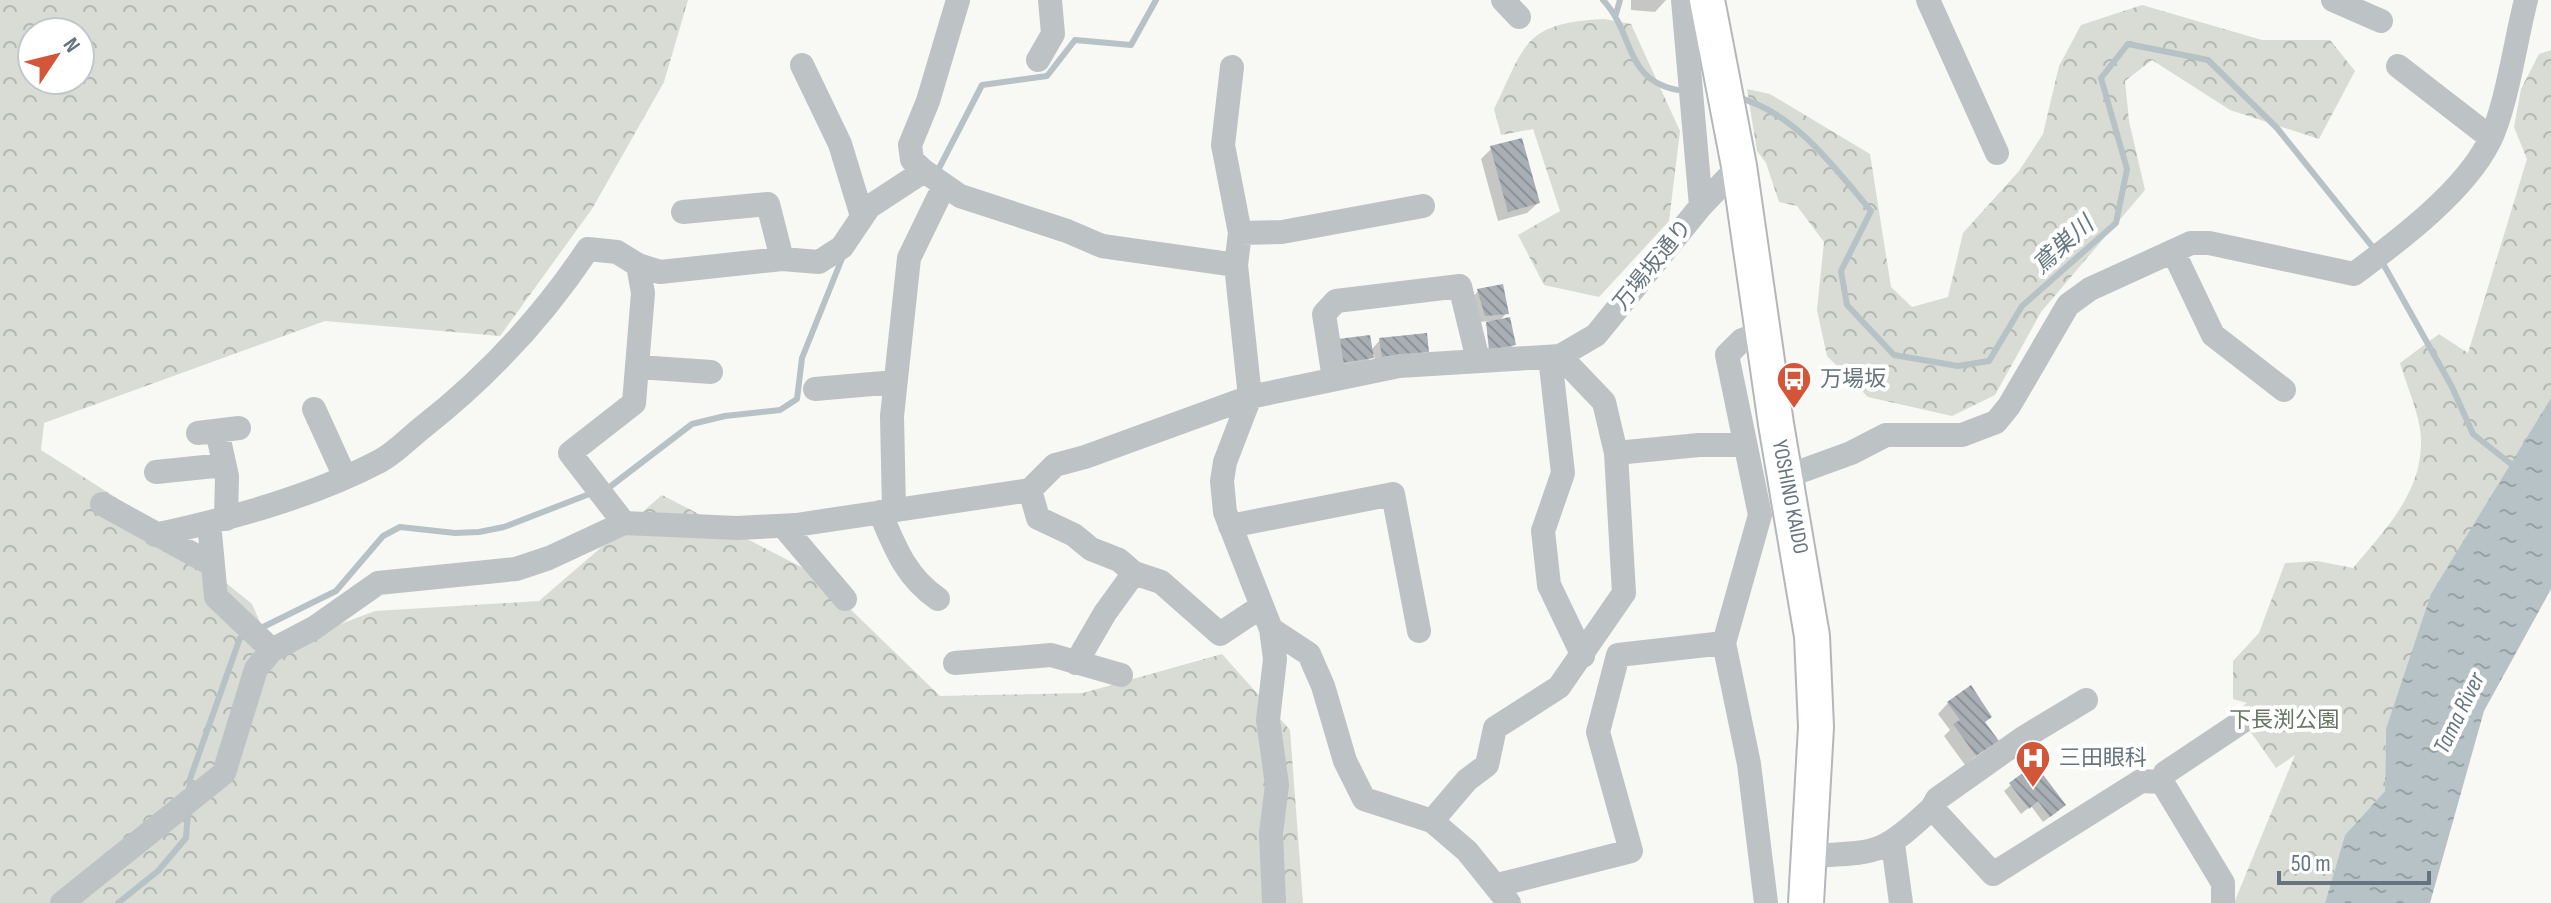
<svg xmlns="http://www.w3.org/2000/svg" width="2551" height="903" viewBox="0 0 2551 903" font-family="'Sofia Sans Condensed','Noto Sans JP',sans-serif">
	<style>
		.forest { fill: url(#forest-crowns); fill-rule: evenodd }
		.water { fill: url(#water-ripples) }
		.shadow { fill: #0003 }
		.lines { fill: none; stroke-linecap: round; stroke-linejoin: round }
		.stream { stroke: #b6c2c5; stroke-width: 6 }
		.building { fill: url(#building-back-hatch) }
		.highway-casing { stroke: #b3b7ba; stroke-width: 38 }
		.minor { stroke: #bdc2c5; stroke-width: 24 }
		.highway { stroke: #fff; stroke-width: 34 }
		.labels { text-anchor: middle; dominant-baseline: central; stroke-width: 8; stroke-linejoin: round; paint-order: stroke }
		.street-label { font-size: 22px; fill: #65747e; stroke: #fff }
		.poi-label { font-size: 22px; fill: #65747e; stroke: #fff; text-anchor: start }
		.park-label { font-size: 22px; fill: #687664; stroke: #fff }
		.water-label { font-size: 24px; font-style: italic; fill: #65797f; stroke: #fff }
	</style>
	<defs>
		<pattern id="forest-crowns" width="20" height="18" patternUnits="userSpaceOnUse" patternTransform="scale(2)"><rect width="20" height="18" fill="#d8dcd5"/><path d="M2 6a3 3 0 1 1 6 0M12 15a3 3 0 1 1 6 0" fill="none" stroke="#b3b7b2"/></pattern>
		<pattern id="water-ripples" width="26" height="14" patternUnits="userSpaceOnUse" patternTransform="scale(2)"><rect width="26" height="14" fill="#b6c2c5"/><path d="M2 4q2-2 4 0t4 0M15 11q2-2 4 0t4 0" fill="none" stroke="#98a2a5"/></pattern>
		<pattern id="building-back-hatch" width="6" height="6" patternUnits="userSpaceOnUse" patternTransform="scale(2)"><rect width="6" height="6" fill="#a7aeb4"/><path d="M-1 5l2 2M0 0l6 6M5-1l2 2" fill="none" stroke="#8c9298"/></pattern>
	</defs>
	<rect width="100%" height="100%" fill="#f8f8f5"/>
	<path class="forest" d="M0,0H688L664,82L592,209L500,336L325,321L44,423L41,450L137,511L252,604L272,650L375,611L539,601L662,495L813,573L940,696L1083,693L1222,654L1290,730L1303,903H0ZM32,32H80V80H32Z
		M2142,5L2262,40H2330L2355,71L2319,139L2230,110L2152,60L2125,81L2129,121L2145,190L2041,312L1995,395L1952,416L1868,397L1827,356L1817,310L1824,242L1797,206L1779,202L1766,163L1757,151L1747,89L1770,94L1870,154L1891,287L1912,307L1948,297L1963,233L2019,171L2043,134L2059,66L2081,25Z
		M1604,19L1631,24L1680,131L1669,221L1599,297L1544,285L1518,235L1560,211L1533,129L1501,135L1494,109C1526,44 1523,23 1604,19Z
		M2551,50V398L2506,474L2386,729L2385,791L2345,835L2325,903H2234L2295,755L2276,768L2236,711L2247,703L2233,699V661L2259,633L2285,563L2317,561L2353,568C2384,531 2422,493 2421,441C2421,416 2407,387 2400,363L2439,334L2468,353L2527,159L2514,127L2521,89L2539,54Z"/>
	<path class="water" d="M2551,398V589L2484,711L2430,903H2325L2345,835L2385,791L2386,729L2431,594Z"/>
	<path class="shadow" d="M1631,0H1666L1655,12L1631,10Z
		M1492,148L1538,203L1527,213L1498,221L1481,159Z
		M1478,291L1507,313L1499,321L1514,345L1507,351L1492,354L1489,326H1485L1490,321L1479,322L1472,298Z
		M1425,335L1375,363L1374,354L1365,364L1335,368L1332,348L1371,350L1380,340Z
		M1948,703L1984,723L1996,740L1965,765L1944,736L1950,730L1938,714Z
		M2011,785L2057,812L2043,822L2031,806L2021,814L2004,791Z"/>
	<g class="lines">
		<path class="stream" d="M1603,0C1636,35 1623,84 1685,91
			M1616,14L1620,0
			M1736,97C1794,111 1835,168 1871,211L1841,271L1847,305L1894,355L1958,366L1989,361L2022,306L2116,223L2127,169L2101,78L2128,44L2208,60L2277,128L2375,250
			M936,174L982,85L1047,76L1075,40L1131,45L1156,0
			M2381,260L2452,387L2473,434L2516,468
			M607,489L692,424L725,416L780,410L797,399L802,358L843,256
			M259,629L336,591L383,536L400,527L455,533L479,532L504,527L592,493
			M189,793L190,779L240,638L249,634
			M118,903L158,871L186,838L188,812"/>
	</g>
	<path class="building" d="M1522,138L1540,203L1508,212L1490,146Z
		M1503,284L1509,314L1485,316L1477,289Z
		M1510,317L1516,345L1489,350L1486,322Z
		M1427,333L1429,352L1382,357L1379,338Z
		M1370,335L1374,358L1341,363L1338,339Z
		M1971,685L1992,717L1985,722L1999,741L1976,756L1953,724L1960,720L1947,702Z
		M2035,764L2066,805L2050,817L2038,801L2029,809L2009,783Z"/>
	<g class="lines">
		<g class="highway-casing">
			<path id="highway" d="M1707,0L1739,166L1776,424L1812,636L1816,727L1806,903"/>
		</g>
		<path class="minor" d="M958,0L928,101L910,145L912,160L924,171L960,196L1067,231L1102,246L1236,265
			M1503,0L1519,17
			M1683,0L1701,206
			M1928,0L1997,153
			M2333,0L2381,21
			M1038,60L1053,34L1050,0
			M802,65L840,144L862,216
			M2398,66L2491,138
			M1232,67L1223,145L1240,233
			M1423,206L1282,232L1240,233L1236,265L1250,397L1225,462L1222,481L1225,512L1271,629L1309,654L1323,686L1345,761L1364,799L1432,821L1467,851L1509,903
			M683,212L768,204L782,259
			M2173,251L2213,335L2284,390
			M1762,333L1742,340L1727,355L1760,515L1724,643L1749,764L1766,903
			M1560,356L1596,335L1701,206L1739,166
			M1550,357L1563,473L1543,531L1549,585L1583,656
			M638,367L711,372
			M1334,379L1324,314L1336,301L1460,286L1478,360
			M815,389L895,382
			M314,409L345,477
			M217,431L227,476L226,519
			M198,433L239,428
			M156,472L224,465
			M1785,477L1851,453L1886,435H1962L1996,422L2009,406L2068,305L2090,289L2191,243H2209L2354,274C2398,241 2464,192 2489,142C2506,110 2516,38 2526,0
			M1030,490L1038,518L1074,535L1091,549L1119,560L1134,573L1161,582L1220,634L1262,606
			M102,504L213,565
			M894,510L892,416L909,258L944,186
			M880,512C895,548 906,577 938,599
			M209,523L216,597L272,650
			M624,523L570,453L634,403L643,293L638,265
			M783,526L845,599
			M1230,526L1393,494L1419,631
			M155,535C232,518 309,498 380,461C395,453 409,438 423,427C488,376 542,318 588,249L617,252L638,265L660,272L782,259L819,262L842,247L869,207L924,171
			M1271,629L1275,659L1268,720L1277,785L1271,833L1274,903
			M955,663L1051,655L1121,675
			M1076,663L1105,613L1134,573
			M2162,782L2165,773L2243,721
			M1932,808L1937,799L2023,738L2086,700
			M1432,821L1467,780L1487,765L1495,728L1559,687L1624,593L1616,453
			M1893,844L1901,903
			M1810,856C1879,852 1880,856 1932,808L1993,874L2141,781L2162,782L2223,883V903
			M1498,885L1631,851L1598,732L1618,655L1724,643
			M62,903L224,773L256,669L272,650L314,628L378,583L516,569L549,558L624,523L737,528L796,525L1030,490L1055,465L1085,457L1250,397L1399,366L1560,356L1604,402L1616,453L1699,445H1745"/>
		<use href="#highway" class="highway"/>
	</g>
	<defs>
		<g id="bus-pin" transform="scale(1.8)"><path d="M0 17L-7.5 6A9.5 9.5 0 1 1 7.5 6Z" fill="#d45639" stroke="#fff"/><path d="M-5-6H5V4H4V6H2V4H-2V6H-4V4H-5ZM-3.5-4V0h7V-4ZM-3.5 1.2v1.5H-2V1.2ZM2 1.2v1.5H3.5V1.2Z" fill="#fff"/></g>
		<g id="hospital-pin" transform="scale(1.8)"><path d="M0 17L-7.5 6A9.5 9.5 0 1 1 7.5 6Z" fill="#d45639" stroke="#fff"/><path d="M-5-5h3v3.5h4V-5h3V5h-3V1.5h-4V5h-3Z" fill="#fff"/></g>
	</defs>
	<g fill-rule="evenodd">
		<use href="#bus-pin" x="1794" y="379"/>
		<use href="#hospital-pin" x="2033" y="758"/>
	</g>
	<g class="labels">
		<g class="street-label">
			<text transform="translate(1653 265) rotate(-51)">万場坂通り</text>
			<text transform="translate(1790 497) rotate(79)">YOSHINO KAIDO</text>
		</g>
		<g class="poi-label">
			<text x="1820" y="379">万場坂</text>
			<text x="2059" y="758">三田眼科</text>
		</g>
		<g class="park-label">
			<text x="2284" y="720">下長渕公園</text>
		</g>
		<g class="water-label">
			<text transform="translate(2063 245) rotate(-42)">鳶巣川</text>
			<text transform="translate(2459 713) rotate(-64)">Tama River</text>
		</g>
	</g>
	<g transform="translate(56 56) rotate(55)"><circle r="38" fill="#ffffff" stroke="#c1c7cb" stroke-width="2"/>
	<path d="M0-6L14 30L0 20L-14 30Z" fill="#d45639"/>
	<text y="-12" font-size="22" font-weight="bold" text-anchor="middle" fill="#65747e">N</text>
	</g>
	<path d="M2279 871v12h150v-12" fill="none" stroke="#65747e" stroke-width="4"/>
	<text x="2291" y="871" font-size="24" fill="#65747e" stroke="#ffffff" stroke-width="6" paint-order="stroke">50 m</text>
</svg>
